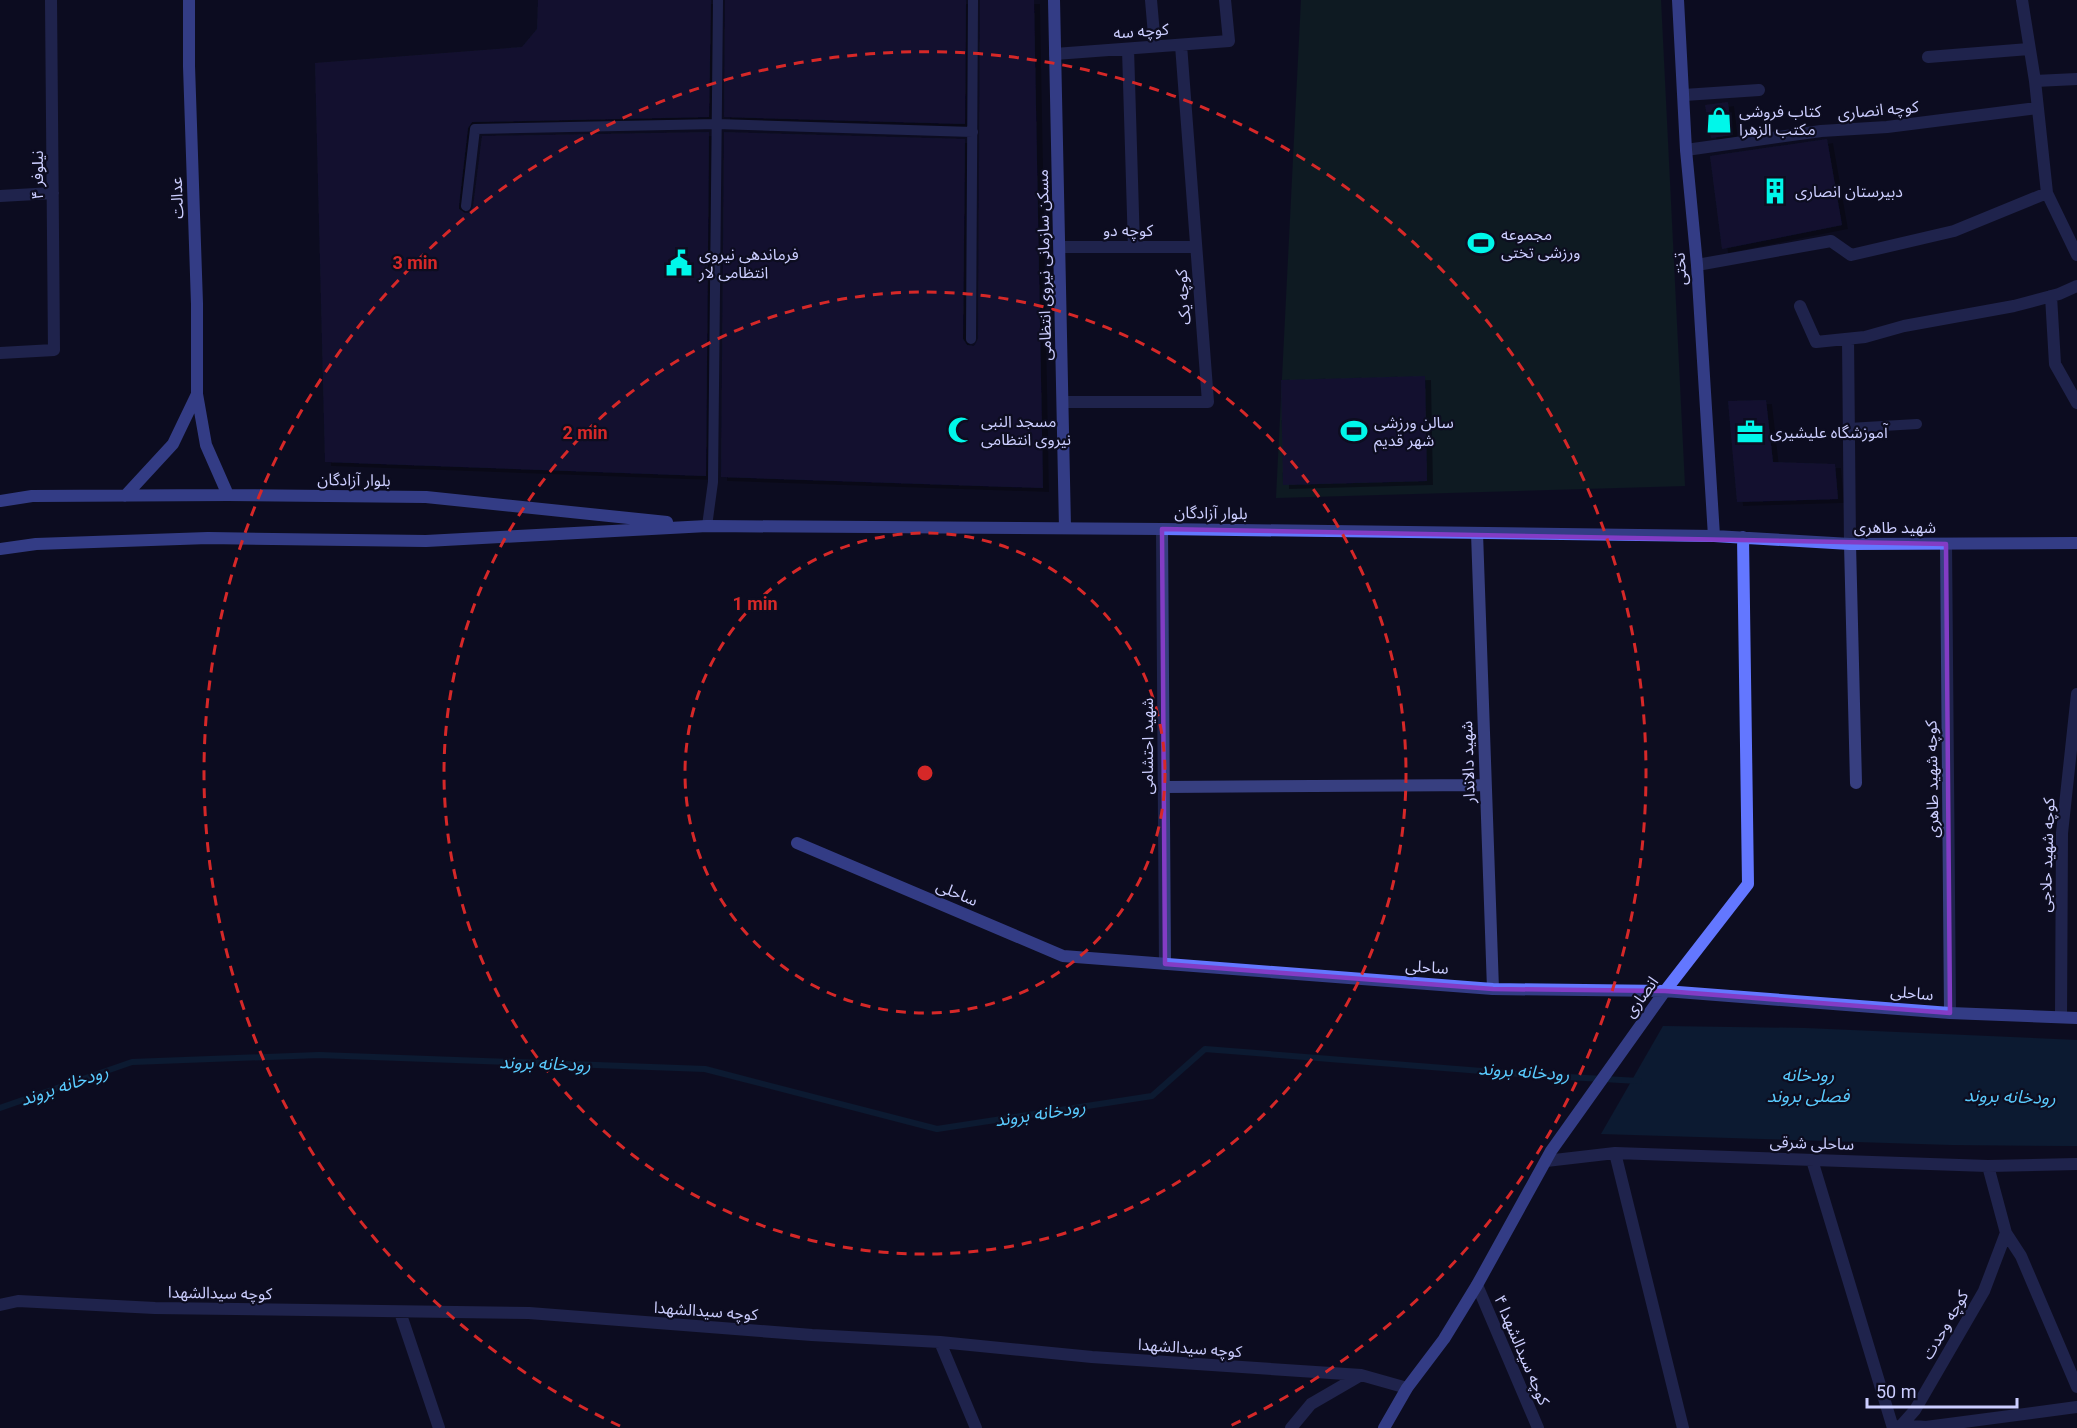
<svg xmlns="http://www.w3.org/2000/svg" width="2077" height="1428" viewBox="0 0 2077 1428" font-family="Roboto,'Noto Sans Arabic',sans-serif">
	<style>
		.green { fill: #102a25 }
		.water { fill: #0c2b45 }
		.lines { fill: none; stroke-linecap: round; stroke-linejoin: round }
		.stream { stroke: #0c2b45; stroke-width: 6 }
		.building { fill: #1a1841; filter: url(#shadow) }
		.lane { stroke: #373f80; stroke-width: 10 }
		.street { stroke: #373f80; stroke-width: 12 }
		.secondary { stroke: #6377ff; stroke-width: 12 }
		.marked { fill: none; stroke: #833cc5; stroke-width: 4.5; stroke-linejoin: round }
		.ring { fill: none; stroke: #d62828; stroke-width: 3; stroke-dasharray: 10 8 }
		.labels { text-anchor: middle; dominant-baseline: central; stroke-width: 4.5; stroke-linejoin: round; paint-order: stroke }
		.street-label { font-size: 16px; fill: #ccceff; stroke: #0d0d20 }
		.poi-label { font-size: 16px; fill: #ccceff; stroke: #0d0d20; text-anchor: start }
		.water-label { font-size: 18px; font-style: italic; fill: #5accff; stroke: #0d0d20 }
		.centre { fill: #d62828; stroke: #0d0d20; stroke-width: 3 }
		.ring-label { font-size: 18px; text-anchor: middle; font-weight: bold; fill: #d62828; stroke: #0d0d20; stroke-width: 4.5; stroke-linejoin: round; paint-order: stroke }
	</style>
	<defs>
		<filter id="shadow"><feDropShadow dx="6" dy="4" stdDeviation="0" flood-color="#0009"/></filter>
	</defs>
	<rect width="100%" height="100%" fill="#0d0d20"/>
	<path class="green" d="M1301,0H1661L1685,486L1276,498Z"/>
	<path class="water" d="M1663,1026L1805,1028L2077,1040V1146L1952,1145L1601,1134Z"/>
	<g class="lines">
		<path class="stream" d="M0,1108L132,1062L319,1055L705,1069L937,1129L1152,1096L1205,1049L1532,1075L1639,1081"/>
	</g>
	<path class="building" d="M538,0H711L709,117L472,122L468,128L459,205V209L465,213H469L473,207L482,136L709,132L706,476L325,462L315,63L522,47L537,29Z
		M725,0H966L965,124L724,117Z
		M980,0H1034L1043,488L721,477L724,132L965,139L963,339L967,345L974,346L978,339Z
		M1728,102L1732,135L1711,138L1705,105Z
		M1827,139L1842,225L1722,249L1710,156Z
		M1425,376L1427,481L1283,485L1281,380Z
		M1766,400L1773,462L1835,464L1838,499L1737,502L1728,401Z"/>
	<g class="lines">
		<path class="lane" d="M466,206L475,129L717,124L973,132
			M971,339L973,0
			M1849,428L1917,424
			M707,526L713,482L718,0"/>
		<path class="street" d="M1151,0L1155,46
			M2022,0L2035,81L2047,193L2077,255
			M1128,49L1134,247
			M1055,54L1229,41L1225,0
			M1928,57L2029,49
			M2035,81L2077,79
			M1684,95L1759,90
			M1686,150L1821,131L1887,127L2037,108
			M0,196L53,193
			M1060,247H1196
			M1697,265L1831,241L1851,255L1954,231L2047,193
			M2051,296L2055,364L2077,403
			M1800,306L1816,342L1865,337L1904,326L2014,306L2059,294L2077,286
			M1848,339L1850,544L1856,783
			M0,353L54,350L51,0
			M1064,402H1208L1181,45
			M1162,529L1165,964
			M1477,533L1493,989
			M1946,544L1950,1013
			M1164,787L1485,785
			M2061,1017L2062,833L2077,694
			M1615,1153L1683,1428
			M1812,1160L1893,1428
			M1546,1161L1615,1153L1988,1166L2077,1164
			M1988,1166L2006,1233L2021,1256L2077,1387
			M1477,1285L1538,1428
			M0,1305L18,1301L155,1308L529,1313L812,1335L940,1342L1092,1357L1361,1375L1407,1388
			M400,1312L439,1428
			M940,1342L976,1428
			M1901,1425L1926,1427L2077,1407
			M1291,1428L1311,1404L1361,1375
			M1899,1428L1915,1410L1984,1291L2006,1233"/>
		<path class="secondary" d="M189,0V66L197,304V394L206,445L228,495
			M1054,0L1065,528
			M1678,0L1686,150L1697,265L1714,536
			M125,496L173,444L197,394
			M0,501L32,496L228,495L426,497L667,522
			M0,549L36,544L208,538L426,541L707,526L1162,529L1714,536L1850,544L2077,543
			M797,843L1063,956L1493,989L1665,991L1950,1013L2077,1018
			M1384,1428L1407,1388L1444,1339L1477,1285L1551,1151L1665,991L1748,884L1743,537"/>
	</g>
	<path d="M0 0H2077V1428H0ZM1162,529L1946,544L1950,1013L1665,991L1493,989L1165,964Z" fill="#0d0d20" fill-opacity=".55" fill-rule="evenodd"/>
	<path class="marked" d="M1162,529L1946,544L1950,1013L1665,991L1493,989L1165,964Z"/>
	<g class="ring">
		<circle cx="925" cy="773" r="240"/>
		<circle cx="925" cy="773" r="481"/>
		<path d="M620 1426A721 721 0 1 1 1230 1426"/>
	</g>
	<defs>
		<g id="shop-bare" transform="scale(2.07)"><path d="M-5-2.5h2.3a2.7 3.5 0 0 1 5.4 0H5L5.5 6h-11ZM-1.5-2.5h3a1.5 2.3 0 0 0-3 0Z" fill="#00f7ea" stroke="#0d0d20" stroke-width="2.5" paint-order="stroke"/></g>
		<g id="building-bare" transform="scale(2.07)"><path d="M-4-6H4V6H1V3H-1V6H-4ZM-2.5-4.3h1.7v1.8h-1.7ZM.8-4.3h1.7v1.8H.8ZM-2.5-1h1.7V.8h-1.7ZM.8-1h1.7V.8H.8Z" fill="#00f7ea" stroke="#0d0d20" stroke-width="2.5" paint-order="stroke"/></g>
		<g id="stadium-bare" transform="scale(2.07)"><path d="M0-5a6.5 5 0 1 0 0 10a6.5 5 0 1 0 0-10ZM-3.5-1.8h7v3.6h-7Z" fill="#00f7ea" stroke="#0d0d20" stroke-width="2.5" paint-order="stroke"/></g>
		<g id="civic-bare" transform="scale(2.07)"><path d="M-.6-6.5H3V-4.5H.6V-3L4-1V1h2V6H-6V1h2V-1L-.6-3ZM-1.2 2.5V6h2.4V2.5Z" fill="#00f7ea" stroke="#0d0d20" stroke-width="2.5" paint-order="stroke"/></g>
		<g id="mosque-bare" transform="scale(2.07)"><path d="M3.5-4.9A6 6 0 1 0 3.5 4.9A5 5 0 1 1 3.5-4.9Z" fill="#00f7ea" stroke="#0d0d20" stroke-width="2.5" paint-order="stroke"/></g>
		<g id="office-bare" transform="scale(2.07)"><path d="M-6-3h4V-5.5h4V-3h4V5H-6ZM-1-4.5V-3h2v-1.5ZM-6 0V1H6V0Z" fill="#00f7ea" stroke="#0d0d20" stroke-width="2.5" paint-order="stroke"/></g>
	</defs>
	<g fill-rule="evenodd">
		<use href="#shop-bare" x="1719" y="120"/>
		<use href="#building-bare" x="1775" y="191"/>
		<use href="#stadium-bare" x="1481" y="243"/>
		<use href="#civic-bare" x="679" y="263"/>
		<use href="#mosque-bare" x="961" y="430"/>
		<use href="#stadium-bare" x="1354" y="431"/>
		<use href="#office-bare" x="1750" y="432"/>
	</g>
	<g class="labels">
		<g class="street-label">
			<text transform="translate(1141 31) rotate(-4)">کوچه سه</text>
			<text transform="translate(1878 110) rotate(-5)">کوچه انصاری</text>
			<text transform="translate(37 175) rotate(-90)">نیلوفر ۴</text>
			<text transform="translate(177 198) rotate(-92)">عدالت</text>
			<text x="1128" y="230">کوچه دو</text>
			<text transform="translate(1044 265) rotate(-91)">مسکن سازمانی نیروی انتظامی</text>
			<text transform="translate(1680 269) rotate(-94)">تختی</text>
			<text transform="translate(1183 297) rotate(-94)">کوچه یک</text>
			<text transform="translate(354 480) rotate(1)">بلوار آزادگان</text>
			<text transform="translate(1211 513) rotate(1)">بلوار آزادگان</text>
			<text x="1895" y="527">شهید طاهری</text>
			<text transform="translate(1147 746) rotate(-90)">شهید احتشامی</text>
			<text transform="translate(1468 762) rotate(-92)">شهید دالاندار</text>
			<text transform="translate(1932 779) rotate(-91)">کوچه شهید طاهری</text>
			<text transform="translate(2047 855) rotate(-88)">کوچه شهید حلاجی</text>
			<text transform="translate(957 893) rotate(23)">ساحلی</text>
			<text transform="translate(1427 967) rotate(4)">ساحلی</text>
			<text transform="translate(1912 993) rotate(5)">ساحلی</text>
			<text transform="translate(1641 997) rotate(-54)">انصاری</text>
			<text transform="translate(1812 1143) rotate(2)">ساحلی شرقی</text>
			<text transform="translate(220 1293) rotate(1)">کوچه سیدالشهدا</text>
			<text transform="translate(706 1311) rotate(4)">کوچه سیدالشهدا</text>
			<text transform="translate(1945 1325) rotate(-60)">کوچه وحدت</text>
			<text transform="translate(1190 1348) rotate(4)">کوچه سیدالشهدا</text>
			<text transform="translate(1522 1350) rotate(67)">کوچه سیدالشهدا ۴</text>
		</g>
		<g class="poi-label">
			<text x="1739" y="111">کتاب فروشی<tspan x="1739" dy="18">مکتب الزهرا</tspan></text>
			<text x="1795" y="191">دبیرستان انصاری</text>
			<text x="1501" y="234">مجموعه<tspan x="1501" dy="18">ورزشی تختی</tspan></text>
			<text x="699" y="254">فرماندهی نیروی<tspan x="699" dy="18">انتظامی لار</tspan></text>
			<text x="981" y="421">مسجد النبی<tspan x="981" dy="18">نیروی انتظامی</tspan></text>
			<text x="1374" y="422">سالن ورزشی<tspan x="1374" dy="18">شهر قدیم</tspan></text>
			<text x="1770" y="432">آموزشگاه علیشیری</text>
		</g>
		<g class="water-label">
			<text transform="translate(545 1063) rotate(2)">رودخانه بروند</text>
			<text transform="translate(1524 1071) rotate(4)">رودخانه بروند</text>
			<text x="1808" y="1074">رودخانه<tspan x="1808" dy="21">فصلی بروند</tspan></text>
			<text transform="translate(64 1085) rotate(-19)">رودخانه بروند</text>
			<text transform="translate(2010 1096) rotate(2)">رودخانه بروند</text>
			<text transform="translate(1040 1113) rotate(-9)">رودخانه بروند</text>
		</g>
	</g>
	<circle cx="925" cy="773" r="9" class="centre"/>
	<g class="ring-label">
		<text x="415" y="269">3 min</text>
		<text x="585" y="439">2 min</text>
		<text x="755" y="610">1 min</text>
	</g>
	<path d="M1867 1398v9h150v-9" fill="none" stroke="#ccceff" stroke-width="3"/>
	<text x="1876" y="1398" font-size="18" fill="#ccceff" stroke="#0d0d20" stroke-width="4.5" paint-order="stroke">50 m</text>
</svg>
